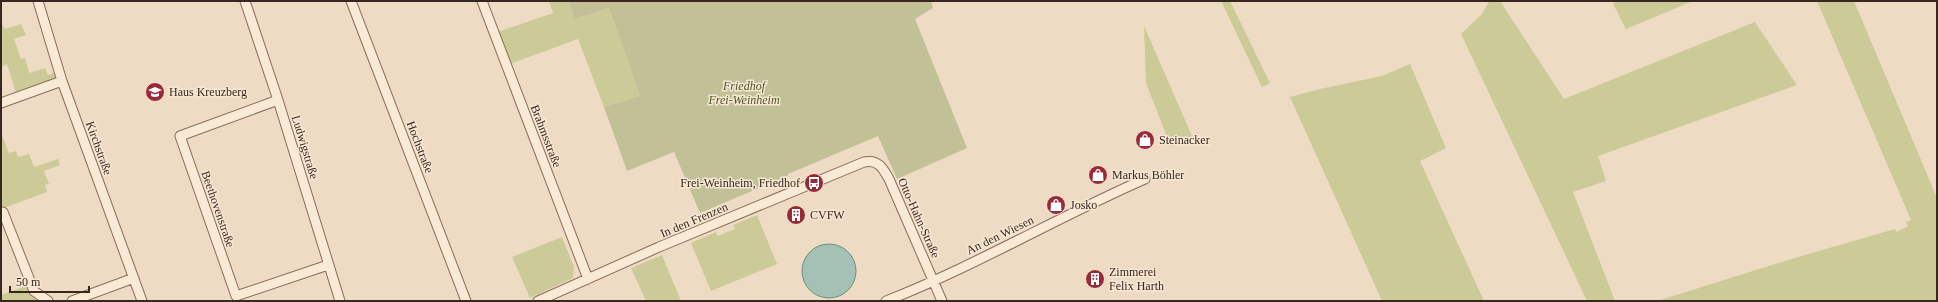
<svg xmlns="http://www.w3.org/2000/svg" width="1938" height="302" viewBox="0 0 1938 302" font-family="'Times New Roman',serif">
	<style>
		.green { fill: #cccb97 }
		.cemetery { fill: #c1c096 }
		.water { fill: #a5c1b5; stroke: #6c8f81 }
		.lines { fill: none; stroke-linecap: round; stroke-linejoin: round }
		.minor-casing { stroke: #886c59; stroke-width: 11 }
		.minor { stroke: #f9ead6; stroke-width: 9 }
		.labels { text-anchor: middle; dominant-baseline: central; stroke-width: 3; stroke-linejoin: round; paint-order: stroke }
		.park-label { font-size: 12px; font-style: italic; fill: #4f5524; stroke: #f6e7d2 }
		.poi-label { font-size: 12px; fill: #38271e; stroke: #f6e7d2; text-anchor: start }
		.street-label { font-size: 12px; fill: #38271e; stroke: #f6e7d2 }
	</style>
	<rect width="100%" height="100%" fill="#eedbc3"/>
	<path class="green" d="M549,1H568L575,19L609,8L640,96L604,107L578,39L510,64L498,32L553,13Z
		M1221,1H1230L1270,83L1262,87Z
		M1489,1H1500L1564,99L1755,22L1797,85L1598,156L1606,181L1573,192L1615,301H1587L1461,34L1482,14Z
		M1616,1H1693L1626,29L1613,4Z
		M1817,1H1854L1937,198V301H1657L1798,257L1895,229L1896,232L1908,226L1906,222L1911,220Z
		M1,23L5,29L21,24L26,35L14,39L21,59L25,58L29,73L45,68L48,75L56,72L58,78L16,93L7,64L1,67Z
		M1144,26L1192,136L1171,147L1146,83Z
		M1410,64L1446,148L1420,161L1484,301H1382L1290,97L1320,89L1382,76Z
		M1,133L9,153L16,151L18,157L29,154L34,167L58,159L60,165L44,171L49,184L45,185L47,192L1,209Z
		M757,215L777,264L711,291L691,243L716,232L718,236L735,229L733,225Z
		M562,237L574,267L573,278L530,298L512,257Z
		M662,255L681,301H646L631,268Z
		M26,286L29,293L37,301H1V295Z"/>
	<path class="cemetery" d="M568,1H931L933,8L915,19L967,148L897,179L878,136L788,174V176L700,213L674,152L627,171L604,107L640,96L609,8L575,19Z"/>
	<path class="water" d="M802 271a27 27 0 1 1 54 0a27 27 0 1 1-54 0Z"/>
	<g class="lines">
		<g class="minor-casing">
			<path id="minor" d="M38,1L62,81L142,301
				M245,1L278,100L340,301
				M351,1L466,301
				M482,1L588,279
				M278,100L180,136L236,296L328,265
				M1,103L62,81
				M3,212L34,291L48,301
				M72,301L134,278
				M538,301L659,247L864,162C878,159 883,168 889,179L942,301
				M886,301C975,266 1058,217 1145,179"/>
		</g>
		<use href="#minor" class="minor"/>
	</g>
	<defs>
		<g id="school-disc" transform="scale(1)"><circle r="9.5" fill="#982939" stroke="#f6e7d2"/><path d="M0-5L7-2L0 1L-7-2ZM-4 1L0 2.5L4 1V4Q0 6-4 4Z" fill="#fff"/></g>
		<g id="shop-disc" transform="scale(1)"><circle r="9.5" fill="#982939" stroke="#f6e7d2"/><path d="M-5-2.5h2.3a2.7 3.5 0 0 1 5.4 0H5L5.5 6h-11ZM-1.5-2.5h3a1.5 2.3 0 0 0-3 0Z" fill="#fff"/></g>
		<g id="bus-disc" transform="scale(1)"><circle r="9.5" fill="#982939" stroke="#f6e7d2"/><path d="M-5-6H5V4H4V6H2V4H-2V6H-4V4H-5ZM-3.5-4V0h7V-4ZM-3.5 1.2v1.5H-2V1.2ZM2 1.2v1.5H3.5V1.2Z" fill="#fff"/></g>
		<g id="building-disc" transform="scale(1)"><circle r="9.5" fill="#982939" stroke="#f6e7d2"/><path d="M-4-6H4V6H1V3H-1V6H-4ZM-2.5-4.3h1.7v1.8h-1.7ZM.8-4.3h1.7v1.8H.8ZM-2.5-1h1.7V.8h-1.7ZM.8-1h1.7V.8H.8Z" fill="#fff"/></g>
	</defs>
	<g fill-rule="evenodd">
		<use href="#school-disc" x="155" y="92"/>
		<use href="#shop-disc" x="1145" y="140"/>
		<use href="#shop-disc" x="1098" y="175"/>
		<use href="#bus-disc" x="814" y="183"/>
		<use href="#shop-disc" x="1056" y="205"/>
		<use href="#building-disc" x="796" y="215"/>
		<use href="#building-disc" x="1095" y="279"/>
	</g>
	<g class="labels">
		<g class="park-label">
			<text x="744" y="86">Friedhof<tspan x="744" dy="14">Frei-Weinheim</tspan></text>
		</g>
		<g class="poi-label">
			<text x="169" y="92">Haus Kreuzberg</text>
			<text x="1159" y="140">Steinacker</text>
			<text x="1112" y="175">Markus Böhler</text>
			<text x="800" y="183" text-anchor="end">Frei-Weinheim, Friedhof</text>
			<text x="1070" y="205">Josko</text>
			<text x="810" y="215">CVFW</text>
			<text x="1109" y="272">Zimmerei<tspan x="1109" dy="14">Felix Harth</tspan></text>
		</g>
		<g class="street-label">
			<text transform="translate(546 136) rotate(69)">Brahmsstraße</text>
			<text transform="translate(305 147) rotate(73)">Ludwigstraße</text>
			<text transform="translate(420 147) rotate(69)">Hochstraße</text>
			<text transform="translate(99 148) rotate(70)">Kirchstraße</text>
			<text transform="translate(218 209) rotate(71)">Beethovenstraße</text>
			<text transform="translate(919 218) rotate(66)">Otto-Hahn-Straße</text>
			<text transform="translate(694 220) rotate(-23)">In den Frenzen</text>
			<text transform="translate(1000 235) rotate(-26)">An den Wiesen</text>
		</g>
	</g>
	<rect width="1938" height="302" fill="none" stroke="#38271e" stroke-width="4"/>
	<path d="M10 286v6h79v-6" fill="none" stroke="#38271e" stroke-width="2"/>
	<text x="16" y="286" font-size="12" fill="#38271e" stroke="#f6e7d2" stroke-width="3" paint-order="stroke">50 m</text>
</svg>
